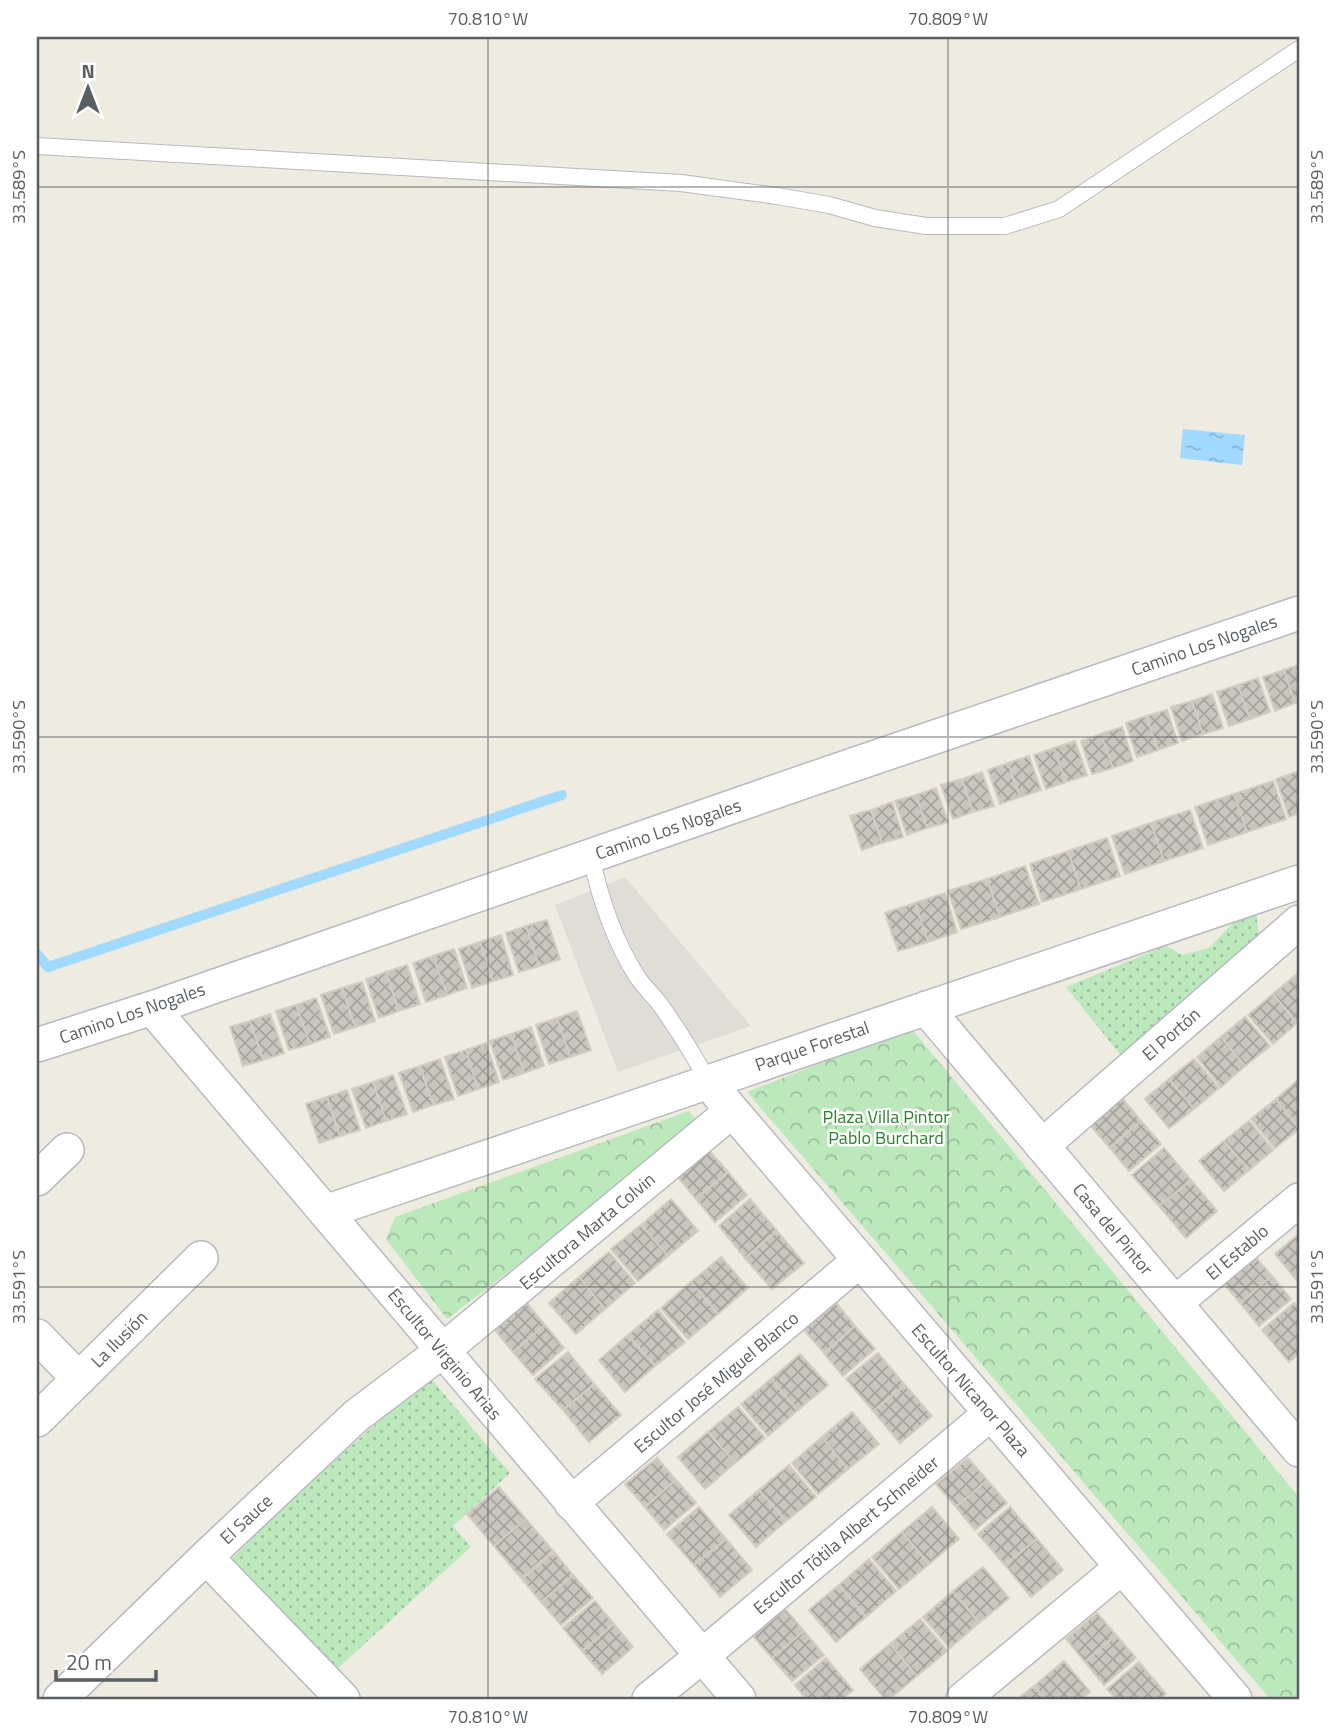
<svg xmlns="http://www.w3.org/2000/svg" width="1336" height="1736" viewBox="0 0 1336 1736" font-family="'Titillium Web',sans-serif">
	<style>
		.industrial { fill: #dfddd6 }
		.grass { fill: url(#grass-dots) }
		.park { fill: url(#park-crowns) }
		.water { fill: url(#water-ripples) }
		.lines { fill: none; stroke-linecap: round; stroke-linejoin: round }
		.stream { stroke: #a1d9ff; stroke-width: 10 }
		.building { fill: url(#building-cross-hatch); stroke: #d4cdbf; stroke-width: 2 }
		.service-casing { stroke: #b7babf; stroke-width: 18 }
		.minor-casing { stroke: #b7babf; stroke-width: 36 }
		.service { stroke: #fff; stroke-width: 16 }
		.minor { stroke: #fff; stroke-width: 33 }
		.ticks { fill: none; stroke: #5a5f64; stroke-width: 2; stroke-opacity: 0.45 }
		.labels { text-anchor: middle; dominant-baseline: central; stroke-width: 5; stroke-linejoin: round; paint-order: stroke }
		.street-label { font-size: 18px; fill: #5a5f64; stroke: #fff }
		.park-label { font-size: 18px; fill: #2b822d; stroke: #fff }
		.neatline { fill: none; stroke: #5a5f64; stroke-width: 2.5 }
		.ticks-label { font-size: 18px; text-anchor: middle; fill: #5a5f64 }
	</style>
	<defs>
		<pattern id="grass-dots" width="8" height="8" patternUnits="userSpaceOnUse" patternTransform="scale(1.75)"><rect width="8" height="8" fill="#bce9bb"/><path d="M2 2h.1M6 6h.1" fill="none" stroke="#9cc09c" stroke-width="1.8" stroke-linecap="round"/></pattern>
		<pattern id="park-crowns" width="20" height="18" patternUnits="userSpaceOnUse" patternTransform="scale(1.75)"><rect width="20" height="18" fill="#bce9bb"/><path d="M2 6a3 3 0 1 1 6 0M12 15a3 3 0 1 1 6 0" fill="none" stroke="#9cc09c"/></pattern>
		<pattern id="water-ripples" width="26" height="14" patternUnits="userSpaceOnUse" patternTransform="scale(1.75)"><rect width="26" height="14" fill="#a1d9ff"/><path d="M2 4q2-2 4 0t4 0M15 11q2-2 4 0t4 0" fill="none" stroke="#86b3d2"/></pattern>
		<pattern id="building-cross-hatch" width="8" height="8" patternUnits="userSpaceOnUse" patternTransform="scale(1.75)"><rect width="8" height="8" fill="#c9c6be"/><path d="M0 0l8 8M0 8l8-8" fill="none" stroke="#a6a49e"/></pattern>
	</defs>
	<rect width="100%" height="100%" fill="#eeebe1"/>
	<path class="industrial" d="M625,877L751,1026L618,1072L555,905Z"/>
	<path class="grass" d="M1256,910L1260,946L1122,1057L1066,987L1166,946L1182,955L1209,948L1233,923Z
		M429,1376L510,1473L453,1526L471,1547L338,1668L230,1561L274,1515Z"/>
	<path class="park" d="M911,1028L1299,1497V1699H1270L747,1092Z
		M689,1111L700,1125L447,1319L386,1239L395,1217Z"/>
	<path class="water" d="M1183,429L1245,435L1242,465L1180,458Z"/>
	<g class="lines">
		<path class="stream" d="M37,954L48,967L562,795"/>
	</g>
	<path class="building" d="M1299,665V702L1295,703L1284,670Z
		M1284,670L1295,703L1275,711L1263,677Z
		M1258,678L1270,712L1250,719L1238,685Z
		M1238,685L1250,719L1229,726L1217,692Z
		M1212,694L1223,728L1203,734L1192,701Z
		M1192,701L1203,734L1182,741L1171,707Z
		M1167,710L1178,743L1158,750L1146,716Z
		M1146,716L1158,750L1137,757L1126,723Z
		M1122,727L1133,761L1113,768L1101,734Z
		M1101,734L1113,768L1092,774L1081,741Z
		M1075,741L1087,775L1066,782L1054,748Z
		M1054,748L1066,782L1046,789L1034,755Z
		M1029,756L1041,790L1020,797L1008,763Z
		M1008,763L1020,797L1000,804L988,770Z
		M1299,771V813L1289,817L1276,779Z
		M982,772L994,806L973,812L962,779Z
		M962,779L973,812L953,819L941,785Z
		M1273,781L1286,819L1247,832L1234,794Z
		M936,788L948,822L927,828L916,795Z
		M1234,794L1247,832L1208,845L1195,807Z
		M916,795L927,828L907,835L895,801Z
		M892,802L903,837L882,843L871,810Z
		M871,810L882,843L862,850L850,816Z
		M1190,810L1203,848L1164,861L1151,823Z
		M1151,823L1164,861L1125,874L1112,836Z
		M1107,838L1120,876L1081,889L1068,851Z
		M1068,851L1081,889L1042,902L1030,864Z
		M1025,866L1039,904L1000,917L987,879Z
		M987,879L1000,917L961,929L948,891Z
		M945,893L957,932L928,942L915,903Z
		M915,903L928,942L898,951L885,913Z
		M547,920L560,959L539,966L526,926Z
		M526,926L539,966L519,972L506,933Z
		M501,935L513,975L493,981L480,942Z
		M480,942L493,981L472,988L459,949Z
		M454,949L467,988L447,995L433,956Z
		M433,956L447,995L426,1002L413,963Z
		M407,965L420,1004L399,1011L386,972Z
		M386,972L399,1011L379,1018L366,979Z
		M1297,974L1299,977V1021L1297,1023L1273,994Z
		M362,982L375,1021L355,1027L342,988Z
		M342,988L355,1027L334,1034L321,995Z
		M1273,994L1297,1023L1273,1044L1248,1015Z
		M316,998L330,1037L310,1044L296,1005Z
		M296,1005L310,1044L289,1050L276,1011Z
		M577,1011L591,1050L570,1057L557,1018Z
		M270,1014L284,1053L263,1060L250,1021Z
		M1245,1017L1270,1046L1245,1066L1221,1037Z
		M557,1018L570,1057L549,1064L536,1025Z
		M250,1021L263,1060L243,1066L230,1027Z
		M531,1027L544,1066L524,1073L511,1034Z
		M511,1034L524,1073L503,1080L490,1041Z
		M1221,1037L1245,1066L1221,1087L1197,1057Z
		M486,1043L499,1082L478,1089L466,1050Z
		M466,1050L478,1089L458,1096L445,1057Z
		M440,1059L454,1099L433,1105L420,1066Z
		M1194,1059L1219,1088L1194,1109L1169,1079Z
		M420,1066L433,1105L413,1112L399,1073Z
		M393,1075L407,1114L386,1121L373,1082Z
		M1169,1079L1194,1109L1169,1128L1145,1099Z
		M1299,1079V1127L1276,1099Z
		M373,1082L386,1121L366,1128L352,1089Z
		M347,1090L360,1130L340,1136L327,1097Z
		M327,1097L340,1136L319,1143L306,1104Z
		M1122,1098L1141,1121L1110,1148L1090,1125Z
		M1276,1099L1299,1129L1275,1148L1251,1119Z
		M1141,1121L1161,1144L1129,1171L1110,1148Z
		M1249,1121L1273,1150L1249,1170L1224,1141Z
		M1224,1141L1249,1170L1224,1191L1199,1161Z
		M1164,1148L1191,1180L1159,1206L1132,1175Z
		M708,1149L728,1172L696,1199L677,1176Z
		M728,1172L747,1195L715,1222L696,1199Z
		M1191,1180L1217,1211L1186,1238L1159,1206Z
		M671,1199L698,1231L668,1256L641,1225Z
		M750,1199L777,1231L745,1258L719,1226Z
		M641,1225L668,1256L638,1281L611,1249Z
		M777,1231L804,1263L772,1289L745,1258Z
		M1299,1234V1283L1275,1254Z
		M609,1252L635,1283L605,1309L579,1277Z
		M1252,1253L1272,1276L1240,1303L1221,1280Z
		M721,1257L748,1288L718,1314L691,1282Z
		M1272,1276L1291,1299L1259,1326L1240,1303Z
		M579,1277L605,1309L576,1334L549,1303Z
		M691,1282L718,1314L688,1339L661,1308Z
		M526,1302L545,1325L513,1352L494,1329Z
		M836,1303L855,1326L824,1353L804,1330Z
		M1294,1303L1299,1309V1353L1289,1362L1262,1330Z
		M658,1310L685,1342L655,1366L628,1335Z
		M545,1325L564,1348L533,1375L513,1352Z
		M855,1326L875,1349L843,1376L824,1353Z
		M628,1335L655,1366L625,1392L599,1360Z
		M568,1352L594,1384L563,1410L535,1379Z
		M878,1353L905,1385L873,1411L846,1379Z
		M800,1354L828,1385L798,1410L771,1379Z
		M771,1379L798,1410L768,1436L741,1404Z
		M594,1384L621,1415L589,1442L563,1410Z
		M905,1385L932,1416L900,1443L873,1411Z
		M738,1407L765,1438L735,1463L708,1432Z
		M852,1412L879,1444L848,1469L822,1437Z
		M708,1432L735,1463L705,1489L678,1457Z
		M822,1437L848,1469L818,1494L792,1463Z
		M657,1458L676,1480L645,1507L625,1484Z
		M968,1458L987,1480L956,1507L936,1484Z
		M789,1465L816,1497L786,1521L759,1490Z
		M676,1480L696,1503L664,1530L645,1507Z
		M987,1480L1007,1503L975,1530L956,1507Z
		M499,1487L526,1519L494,1546L467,1514Z
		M759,1490L786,1521L756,1547L729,1515Z
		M699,1507L726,1539L694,1565L667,1534Z
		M932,1507L959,1539L929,1564L902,1532Z
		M1010,1507L1037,1539L1005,1565L978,1534Z
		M526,1519L553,1551L521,1578L494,1546Z
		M902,1532L929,1564L899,1589L872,1557Z
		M726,1539L752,1570L720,1597L694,1565Z
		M1037,1539L1063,1570L1031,1597L1005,1565Z
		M554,1552L573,1575L541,1602L522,1579Z
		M869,1559L896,1591L866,1617L839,1585Z
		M983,1567L1009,1598L979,1623L953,1591Z
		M573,1575L593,1598L561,1625L541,1602Z
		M839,1585L866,1617L836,1642L809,1610Z
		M953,1591L979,1623L950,1648L923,1617Z
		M595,1601L614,1624L582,1651L563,1628Z
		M785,1609L804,1631L772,1658L753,1636Z
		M1097,1613L1116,1635L1085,1662L1066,1639Z
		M920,1619L947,1651L917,1676L890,1644Z
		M614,1624L633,1647L602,1674L582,1651Z
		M804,1631L824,1655L792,1681L772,1658Z
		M1116,1635L1136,1658L1104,1685L1085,1662Z
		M890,1644L917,1676L889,1699H885L860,1669Z
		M826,1658L853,1690L842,1699H806L795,1685Z
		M1064,1661L1090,1692L1082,1699H1045L1034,1686Z
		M1139,1662L1166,1694L1160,1699H1116L1107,1689Z
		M1034,1686L1045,1699H1018Z"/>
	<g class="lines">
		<g class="service-casing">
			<path id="service" d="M37,146L681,183L777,196L829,205L875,218L926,226H1005L1059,209L1299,49
				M591,856C600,899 614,941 638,978C644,987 652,994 659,1003C677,1028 693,1054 708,1081"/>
		</g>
		<g class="minor-casing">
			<path id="minor" d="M152,1008L739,1699
				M926,1008L1299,1450
				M37,1045L152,1008L832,772L1299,613
				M718,1094L1235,1699
				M1042,1146L1299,922
				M37,1179L67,1150
				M325,1212L1299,882
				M1175,1303L1299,1200
				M37,1336L79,1379
				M37,1420L201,1258
				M571,1503L860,1260
				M206,1557L343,1699
				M60,1699L206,1557L356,1416L442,1351L732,1111
				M649,1699L702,1656L991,1413
				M963,1699L1122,1567"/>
		</g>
		<use href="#service" class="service"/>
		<use href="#minor" class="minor"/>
	</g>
	<path class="ticks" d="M488,37V1699M948,37V1699M37,187H1299M37,737H1299M37,1287H1299"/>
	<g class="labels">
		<g class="street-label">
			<text transform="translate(1204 645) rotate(-19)">Camino Los Nogales</text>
			<text transform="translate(668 829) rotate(-19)">Camino Los Nogales</text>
			<text transform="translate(132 1013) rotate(-19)">Camino Los Nogales</text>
			<text transform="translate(1171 1034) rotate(-41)">El Portón</text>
			<text transform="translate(812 1046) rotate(-19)">Parque Forestal</text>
			<text transform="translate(1113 1229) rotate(50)">Casa del Pintor</text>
			<text transform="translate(587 1231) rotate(-40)">Escultora Marta Colvin</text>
			<text transform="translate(1237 1252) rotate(-40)">El Establo</text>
			<text transform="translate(119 1339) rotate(-45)">La Ilusión</text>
			<text transform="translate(445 1354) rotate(50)">Escultor Virginio Arias</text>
			<text transform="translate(716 1382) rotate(-40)">Escultor José Miguel Blanco</text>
			<text transform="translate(971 1390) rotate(49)">Escultor Nicanor Plaza</text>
			<text transform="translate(246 1519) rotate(-43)">El Sauce</text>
			<text transform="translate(846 1535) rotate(-40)">Escultor Tótila Albert Schneider</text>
		</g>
		<g class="park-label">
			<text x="886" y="1116">Plaza Villa Pintor<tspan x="886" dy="21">Pablo Burchard</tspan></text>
		</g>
	</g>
	<rect width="1336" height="1736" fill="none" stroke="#ffffff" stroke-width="77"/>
	<g transform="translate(88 88)" stroke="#ffffff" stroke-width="5" paint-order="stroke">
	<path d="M0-5L12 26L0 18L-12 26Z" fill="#5a5f64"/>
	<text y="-10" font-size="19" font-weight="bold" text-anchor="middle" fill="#5a5f64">N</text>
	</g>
	<path d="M56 1670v10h100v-10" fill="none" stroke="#5a5f64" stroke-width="3.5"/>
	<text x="66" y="1670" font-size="21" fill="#5a5f64" stroke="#ffffff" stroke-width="5" paint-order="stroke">20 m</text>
	<rect x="38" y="38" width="1260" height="1660" class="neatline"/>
	<g class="ticks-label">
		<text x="488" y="25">70.810°W</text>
		<text x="948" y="25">70.809°W</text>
		<text transform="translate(19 187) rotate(-90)" y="6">33.589°S</text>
		<text transform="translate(1317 187) rotate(-90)" y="6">33.589°S</text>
		<text transform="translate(19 737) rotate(-90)" y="6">33.590°S</text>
		<text transform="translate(1317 737) rotate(-90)" y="6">33.590°S</text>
		<text transform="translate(19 1287) rotate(-90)" y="6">33.591°S</text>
		<text transform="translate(1317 1287) rotate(-90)" y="6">33.591°S</text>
		<text x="488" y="1723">70.810°W</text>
		<text x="948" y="1723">70.809°W</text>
	</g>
</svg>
